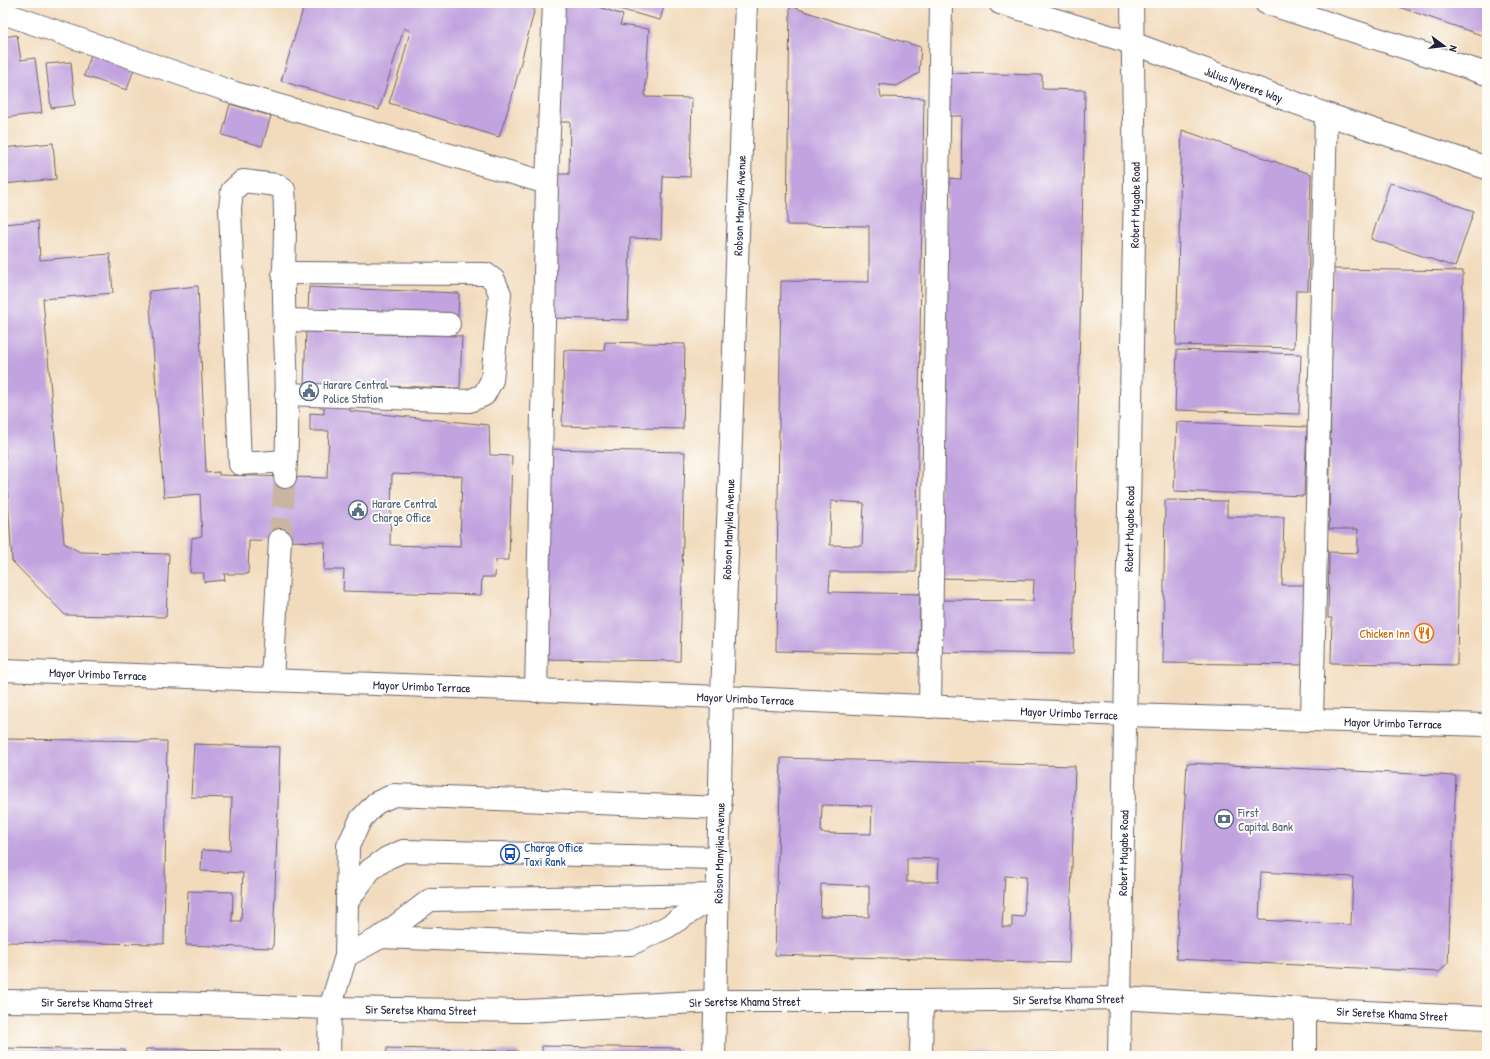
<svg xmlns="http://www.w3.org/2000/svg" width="1490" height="1059" viewBox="0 0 1490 1059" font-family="'Patrick Hand',sans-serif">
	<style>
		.building { fill: #c1a3df; fill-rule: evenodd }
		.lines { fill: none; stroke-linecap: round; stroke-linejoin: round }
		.minor-tunnel { stroke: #c8b6a3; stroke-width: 22; stroke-dasharray: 22 11; stroke-linecap: butt }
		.minor-casing { stroke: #6b6368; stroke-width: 24 }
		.major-casing { stroke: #6b6368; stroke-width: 24 }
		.minor { stroke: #fff; stroke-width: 22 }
		.major { stroke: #fff; stroke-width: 22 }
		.labels { text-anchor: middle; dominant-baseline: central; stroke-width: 4; stroke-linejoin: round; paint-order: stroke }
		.street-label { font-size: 12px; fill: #22223b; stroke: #fdfcf7 }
		.service-label { font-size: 12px; fill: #4e5e75; stroke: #fdfcf7; text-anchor: start }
		.food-label { font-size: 12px; fill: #c56008; stroke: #fdfcf7; text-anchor: end }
		.transit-label { font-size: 12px; fill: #164399; stroke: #fdfcf7; text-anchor: start }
	</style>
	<rect width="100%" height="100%" fill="#fdfcf7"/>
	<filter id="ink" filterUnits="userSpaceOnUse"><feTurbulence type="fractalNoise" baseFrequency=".025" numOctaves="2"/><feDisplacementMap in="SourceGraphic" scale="8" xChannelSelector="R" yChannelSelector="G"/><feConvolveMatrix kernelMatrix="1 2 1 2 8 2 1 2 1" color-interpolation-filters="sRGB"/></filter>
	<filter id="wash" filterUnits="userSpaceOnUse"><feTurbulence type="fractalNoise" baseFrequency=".012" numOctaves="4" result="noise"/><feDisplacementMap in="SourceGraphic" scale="16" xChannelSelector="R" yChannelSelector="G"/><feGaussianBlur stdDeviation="0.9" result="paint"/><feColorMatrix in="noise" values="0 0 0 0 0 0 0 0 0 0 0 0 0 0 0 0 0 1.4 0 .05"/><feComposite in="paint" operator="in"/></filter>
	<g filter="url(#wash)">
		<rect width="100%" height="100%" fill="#f2dbbd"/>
		<g id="blocks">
			<path class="building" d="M305,3H534V12L512,97L499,137L389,103L402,63L410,31L404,28L379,110L281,81Z
				M560,3H587L623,15L620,25L649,29L645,97L692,98L690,177L663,176L661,239L630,238L628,320L553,318L557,174H569L570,122H557Z
				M596,3H665L660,20Z
				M1387,3H1487V37Z
				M790,6L839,23L921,47L919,73L897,86L879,84L881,97L924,98L916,572H830L829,592L920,594L919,654L776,651L781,281L869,282V226L787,225ZM831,501L864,503L862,546L830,545Z
				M17,35L21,60L35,58L42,113L3,118V37Z
				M92,52L135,65L127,90L84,76Z
				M71,62L75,105L51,108L46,64Z
				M947,73L1042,75V89L1085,90L1073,654L935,652L936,600L1033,601L1034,580L938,578L947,178L961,179L962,116H946Z
				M230,104L271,116L262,146L222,135Z
				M1182,130L1311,174L1308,290H1296L1294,348L1176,345Z
				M53,143L56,179L3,184V148Z
				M1390,183L1474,211L1455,267L1371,239Z
				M38,221L40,260L110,254L113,293L43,299L64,543L80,552L169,554L166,617L65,615L12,561L3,422V224Z
				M1333,269L1463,271L1457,665L1331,663L1332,618H1328L1329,552L1358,553V529H1329Z
				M198,286L206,473L219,472V475L327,478L329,431H310V413L324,414V402L350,403V411L489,425L490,455L512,456L509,560H496L495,577H482L481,595L343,591L344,570H324L325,542L249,540L248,574H224L225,580L204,582V573H190L192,538L202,536L200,494L164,497L149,291ZM392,474L462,476L460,547L390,545Z
				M309,287L459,293L458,318L308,312Z
				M306,332L462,336L460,388L304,384Z
				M605,342L685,344L683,429L562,426L564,350L604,351Z
				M1177,350L1301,354L1299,414L1175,410Z
				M1177,422L1307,427L1304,496L1174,491Z
				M546,449L685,452L680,661L541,659Z
				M1165,500L1227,501V517H1284L1282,585H1307L1305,665L1163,663Z
				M3,739L167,741L164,944L3,942Z
				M194,744L280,747L273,948L186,945L188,891L233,892L232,921H241L243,873L201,871L202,850L230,851L232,798L191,797Z
				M781,758L1075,766L1069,963L775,955ZM822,805L872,806L871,834L821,833ZM907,858L939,859L938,882H907ZM1005,876L1026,877L1024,917L1012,916V927H1002ZM821,884L869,886V917L820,916Z
				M1187,763L1456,776L1448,963L1439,972L1176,959ZM1261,872L1353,877L1351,925L1259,920Z
				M542,1046L679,1048V1056H542Z
				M3,1048L125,1050V1056H3Z
				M387,1048L518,1051V1056H386Z
				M146,1049L279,1050V1056H146Z
				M1059,1053V1056H932V1054Z"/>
		</g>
	</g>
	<g filter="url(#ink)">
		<use href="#blocks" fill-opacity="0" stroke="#6b6368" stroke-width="1"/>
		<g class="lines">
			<path class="minor-tunnel" d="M280,540L285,477"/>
			<g class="minor-casing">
				<g id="minor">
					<path d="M3,13L235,93L547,183"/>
					<path d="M283,273L486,274L494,280L500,294L492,380L484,395L469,401L286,394"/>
					<path d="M284,320L449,324"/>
					<path d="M285,477C290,417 285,356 284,297C283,261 287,225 284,190L277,185L243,181L232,191L230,208L240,464L286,461"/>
					<path id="s1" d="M3,670L722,697L1125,715L1487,725"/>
					<path d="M272,680L280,540"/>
					<path d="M536,691L547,183L554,3"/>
					<path d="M930,707L941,3"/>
					<path d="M1312,720L1326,114"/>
					<path d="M347,902L370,870L387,858L403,851L719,858"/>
					<path d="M381,937L430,900L717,895"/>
					<path d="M346,956L381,937L596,945L631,944L667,927L717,895"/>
					<path id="s2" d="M3,1001L171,1003L330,1008L525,1011L715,1001H922L1120,998L1305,1009L1487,1018"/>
					<path d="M329,1056L330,1008L346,956L348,846L361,819L376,803L394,795L721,808"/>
					<path d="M921,1056L922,1001"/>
					<path d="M1305,1056V1009"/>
				</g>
			</g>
			<g class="major-casing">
				<g id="major">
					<path id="s3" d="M1000,3L1132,43L1326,114L1487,168"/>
					<path d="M1266,3L1487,74"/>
					<path id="s4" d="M714,1056L722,697L746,3"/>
					<path id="s5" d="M1119,1056L1135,181L1132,3"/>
				</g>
			</g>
			<use href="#minor" class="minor"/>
			<use href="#major" class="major"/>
		</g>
	</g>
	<defs>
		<g id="civic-ring" transform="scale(1)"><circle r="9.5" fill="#fdfcf7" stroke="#5c6f8a" stroke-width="1.5"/><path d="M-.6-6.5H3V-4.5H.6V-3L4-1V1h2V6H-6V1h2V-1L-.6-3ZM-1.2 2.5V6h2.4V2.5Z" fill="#5c6f8a"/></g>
		<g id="restaurant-ring" transform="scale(1)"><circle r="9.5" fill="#fdfcf7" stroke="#e8710a" stroke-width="1.5"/><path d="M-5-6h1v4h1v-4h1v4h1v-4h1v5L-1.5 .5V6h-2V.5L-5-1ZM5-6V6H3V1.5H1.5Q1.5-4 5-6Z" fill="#e8710a"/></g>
		<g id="bank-ring" transform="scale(1)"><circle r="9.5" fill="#fdfcf7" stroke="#5c6f8a" stroke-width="1.5"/><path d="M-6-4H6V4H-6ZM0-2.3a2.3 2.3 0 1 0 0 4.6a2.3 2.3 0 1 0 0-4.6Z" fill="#5c6f8a"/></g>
		<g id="bus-ring" transform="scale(1)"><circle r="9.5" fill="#fdfcf7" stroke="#1a4fb4" stroke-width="1.5"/><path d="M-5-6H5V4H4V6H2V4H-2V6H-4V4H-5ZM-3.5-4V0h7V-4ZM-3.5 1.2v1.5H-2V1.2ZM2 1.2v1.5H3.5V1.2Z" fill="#1a4fb4"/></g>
	</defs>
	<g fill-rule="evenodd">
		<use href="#civic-ring" x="309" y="391"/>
		<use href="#civic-ring" x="358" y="510"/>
		<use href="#restaurant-ring" x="1424" y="633"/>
		<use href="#bank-ring" x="1224" y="819"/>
		<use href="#bus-ring" x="510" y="854"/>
	</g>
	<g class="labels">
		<g class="street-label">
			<text stroke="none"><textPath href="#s3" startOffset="257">Julius Nyerere Way</textPath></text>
			<text stroke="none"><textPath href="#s4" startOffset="851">Robson Manyika Avenue</textPath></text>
			<text stroke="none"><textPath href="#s5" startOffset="851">Robert Mugabe Road</textPath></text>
			<text stroke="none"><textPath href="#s4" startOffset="527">Robson Manyika Avenue</textPath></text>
			<text stroke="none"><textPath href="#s5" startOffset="527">Robert Mugabe Road</textPath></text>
			<text stroke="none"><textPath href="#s1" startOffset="95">Mayor Urimbo Terrace</textPath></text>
			<text stroke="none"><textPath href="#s1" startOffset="419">Mayor Urimbo Terrace</textPath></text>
			<text stroke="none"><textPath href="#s1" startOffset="743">Mayor Urimbo Terrace</textPath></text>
			<text stroke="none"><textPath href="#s1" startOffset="1067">Mayor Urimbo Terrace</textPath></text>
			<text stroke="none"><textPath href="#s1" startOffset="1391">Mayor Urimbo Terrace</textPath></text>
			<text stroke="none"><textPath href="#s4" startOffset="203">Robson Manyika Avenue</textPath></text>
			<text stroke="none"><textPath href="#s5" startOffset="203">Robert Mugabe Road</textPath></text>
			<text stroke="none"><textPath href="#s2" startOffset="1066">Sir Seretse Khama Street</textPath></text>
			<text stroke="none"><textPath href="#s2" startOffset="742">Sir Seretse Khama Street</textPath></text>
			<text stroke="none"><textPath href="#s2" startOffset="94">Sir Seretse Khama Street</textPath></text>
			<text stroke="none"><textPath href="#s2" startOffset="418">Sir Seretse Khama Street</textPath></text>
			<text stroke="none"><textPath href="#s2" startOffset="1390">Sir Seretse Khama Street</textPath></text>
		</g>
		<g class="service-label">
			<text x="323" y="384">Harare Central<tspan x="323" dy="14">Police Station</tspan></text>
			<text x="372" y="503">Harare Central<tspan x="372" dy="14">Charge Office</tspan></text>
			<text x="1238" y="812">First<tspan x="1238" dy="14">Capital Bank</tspan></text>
		</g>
		<g class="food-label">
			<text x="1410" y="633">Chicken Inn</text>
		</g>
		<g class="transit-label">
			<text x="524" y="847">Charge Office<tspan x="524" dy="14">Taxi Rank</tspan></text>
		</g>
	</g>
	<rect width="1490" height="1059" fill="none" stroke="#fdfcf7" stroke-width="16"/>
	<g transform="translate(1444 46) rotate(105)" stroke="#fdfcf7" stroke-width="3" paint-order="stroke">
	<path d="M0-3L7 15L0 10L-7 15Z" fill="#22223b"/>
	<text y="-6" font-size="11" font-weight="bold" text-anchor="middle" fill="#22223b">N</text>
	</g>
</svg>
